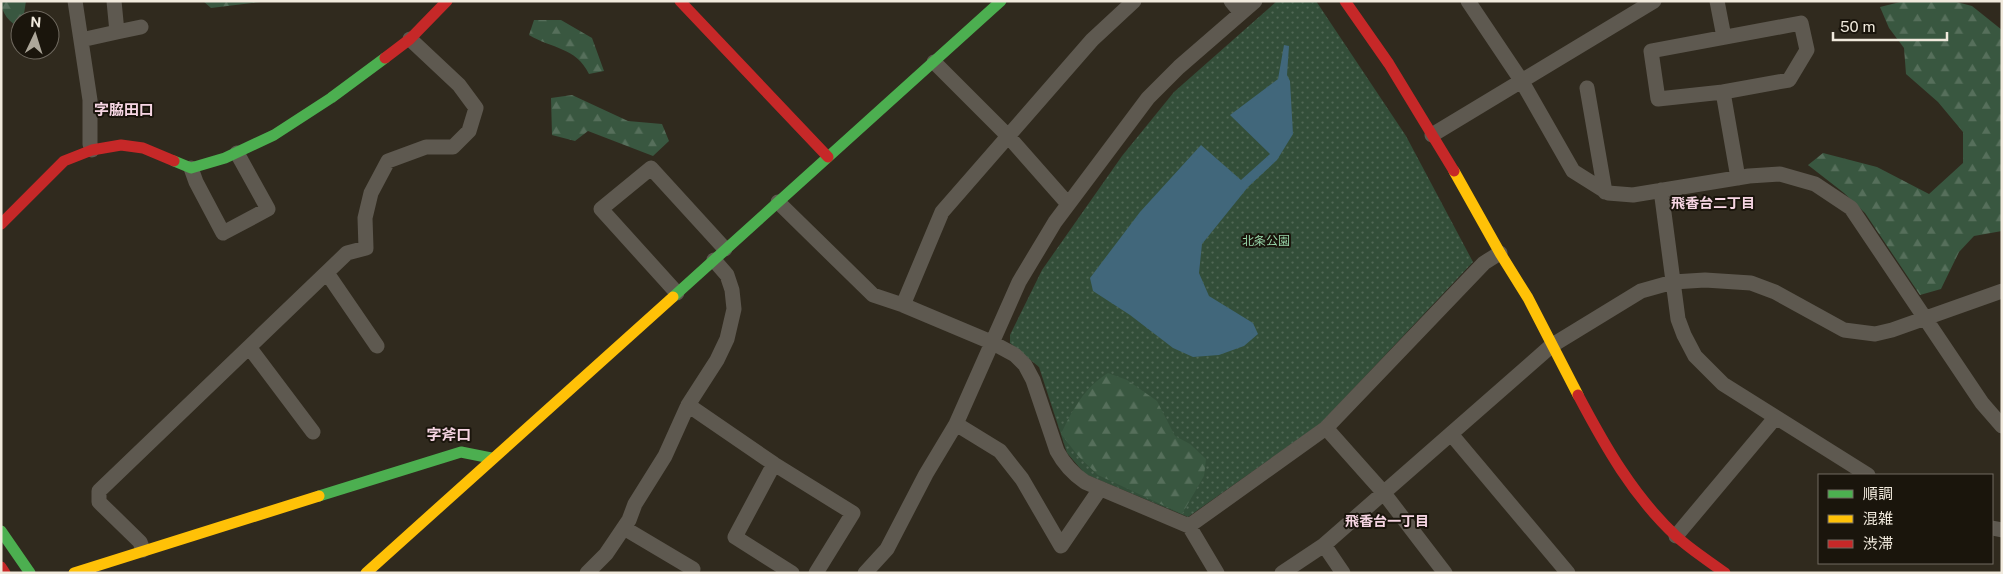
<svg xmlns="http://www.w3.org/2000/svg" width="2003" height="574" viewBox="0 0 2003 574" font-family="'Public Sans','Noto Sans JP',sans-serif">
	<style>
		.grass { fill: url(#grass-dots) }
		.forest { fill: url(#forest-firs) }
		.water { fill: #41677b }
		.lines { fill: none; stroke-linecap: round; stroke-linejoin: round }
		.street { stroke: #5e5950; stroke-width: 15 }
		.fast { stroke: #4caf50; stroke-width: 11 }
		.slow { stroke: #ffc107; stroke-width: 11 }
		.jam { stroke: #c62828; stroke-width: 11 }
		.labels { text-anchor: middle; dominant-baseline: central; stroke-width: 4; stroke-linejoin: round; paint-order: stroke }
		.park-label { font-size: 12px; fill: #98d6a9; stroke: #1a150c }
		.neighbourhood-label { font-size: 14px; font-weight: bold; fill: #f6d5e3; stroke: #1a150c }
		.quarter-label { font-size: 15px; font-weight: bold; fill: #f6d5e3; stroke: #1a150c }
	</style>
	<defs>
		<pattern id="grass-dots" width="8" height="8" patternUnits="userSpaceOnUse" patternTransform="scale(1.25)"><rect width="8" height="8" fill="#334e39"/><path d="M2 2h.1M6 6h.1" fill="none" stroke="#516855" stroke-width="1.8" stroke-linecap="round"/></pattern>
		<pattern id="forest-firs" width="22" height="20" patternUnits="userSpaceOnUse" patternTransform="scale(1.25)"><rect width="22" height="20" fill="#395740"/><path d="M5 1l3.5 6h-7zM16 11l3.5 6h-7z" fill="#566f5b"/></pattern>
	</defs>
	<rect width="100%" height="100%" fill="#302a1e"/>
	<path class="grass" d="M1277,1H1316L1406,136L1473,262L1321,423L1188,517L1085,474L1067,453L1039,367L1010,343V335L1042,270L1122,156L1174,92Z"/>
	<path class="forest" d="M1,1H26L23,20H20V28C10,23 1,13 1,1Z
		M203,1H269L211,8Z
		M1904,1H1953L1972,6L2002,30V231L1974,236L1959,252L1941,289L1920,295L1865,213L1844,193L1808,165L1823,153L1877,167L1929,194L1963,163V132L1938,102L1906,74L1904,48L1889,28L1880,7Z
		M534,20H561L592,38L604,71L589,74C576,47 552,49 529,35Z
		M572,95L628,121L662,124L669,141L653,156L588,131L575,141L552,135L551,98Z
		M1108,373L1127,380L1157,401L1175,436L1190,444L1206,459L1204,476L1182,514L1098,475L1079,457L1061,434C1073,409 1084,388 1108,373Z"/>
	<path class="water" d="M1284,45L1289,46L1287,75L1290,81L1293,134L1277,160L1248,187L1202,244L1199,273L1209,296L1253,323L1258,334L1244,346L1219,355L1193,357L1173,348L1130,315L1093,291L1090,278L1140,212L1201,145L1241,180L1270,154L1230,115L1278,79Z"/>
	<g class="lines">
		<path class="street" d="M75,1L90,100V144L92,150
			M1231,1L1241,13
			M1468,1L1521,80L1573,171L1608,193L1633,195L1749,176L1780,174L1815,184L1851,208L1982,403L2002,426
			M1717,1L1724,37
			M117,32L141,27
			M81,40L117,32L114,1
			M934,62L1008,136L1068,204
			M1587,88L1605,192
			M1723,92L1789,80L1807,50L1801,23L1651,51L1658,99L1723,92L1738,178
			M1432,135L1654,1
			M191,168L196,182L223,233L268,209L237,153
			M1661,190L1678,319L1684,335L1695,356L1723,384L1868,475
			M778,202L873,295L903,305L991,342L1015,355L1025,365L1033,380L1057,451C1064,464 1073,474 1085,482L1189,526L1217,573
			M327,273L377,346
			M677,293L601,209L651,168L725,249
			M903,305L942,212L1092,40L1134,1
			M249,347L313,432
			M688,405L774,464L853,513L816,573
			M1326,428L1383,492L1445,573
			M1451,434L1568,573
			M774,464L735,537L792,573
			M1100,489L1061,546L1022,479L1000,451L956,424L1019,282L1055,222L1148,98L1179,67L1255,1
			M1189,526L1326,428L1484,263L1500,253
			M624,528L693,569
			M1992,528L2002,530
			M1676,536L1775,418
			M1324,545L1343,573
			M143,550L140,542L99,502V491L347,253L366,248L365,218L371,193L388,161L426,147H453L469,131L476,108L459,85L410,39
			M587,573L606,554L629,520L635,504L665,456L688,405L717,360L727,339L734,309L732,290L727,275L714,260
			M865,573L887,549L926,474L956,424
			M1282,573L1324,545L1551,346L1641,291L1673,282L1705,280L1751,283L1775,292L1844,330L1875,334L1892,330L2002,291"/>
		<path class="fast" d="M174,161L191,168L225,158L274,135L331,98L385,58
			M673,297L1001,1
			M319,496L461,452L491,458
			M1,531L30,573"/>
		<path class="slow" d="M1454,171L1500,253L1528,298L1578,395
			M74,573L319,496
			M366,573L673,297"/>
		<path class="jam" d="M680,1L828,157
			M1345,1L1389,64L1454,171
			M385,58L410,39L447,1
			M1,224L64,161L92,150L121,145L143,148L174,161
			M1578,395C1605,446 1633,496 1676,536C1691,550 1709,561 1725,573
			M1,567L5,573"/>
	</g>
	<g class="labels">
		<g class="park-label">
			<text x="1266" y="241">北条公園</text>
		</g>
		<g class="neighbourhood-label">
			<text x="1713" y="203">飛香台二丁目</text>
			<text x="1387" y="521">飛香台一丁目</text>
		</g>
		<g class="quarter-label">
			<text x="124" y="109">字脇田口</text>
			<text x="449" y="434">字斧口</text>
		</g>
	</g>
	<rect width="2003" height="574" fill="none" stroke="#f1eadd" stroke-width="5"/>
	<rect x="1818" y="474" width="175" height="90" fill="#1a150c" stroke="#706a60"/>
	<rect x="1828" y="490" width="25" height="8" fill="#4caf50" stroke="#706a60"/>
	<text x="1863" y="499" font-size="15" fill="#f1eadd">順調</text>
	<rect x="1828" y="515" width="25" height="8" fill="#ffc107" stroke="#706a60"/>
	<text x="1863" y="524" font-size="15" fill="#f1eadd">混雑</text>
	<rect x="1828" y="540" width="25" height="8" fill="#c62828" stroke="#706a60"/>
	<text x="1863" y="549" font-size="15" fill="#f1eadd">渋滞</text>
	<g transform="translate(35 35) rotate(4)"><circle r="24" fill="#1a150c" stroke="#706a60"/>
	<path d="M0-4L9 19L0 12L-9 19Z" fill="#ada79a"/>
	<text y="-8" font-size="14" font-weight="bold" text-anchor="middle" fill="#f1eadd">N</text>
	</g>
	<path d="M1833 32v8h114v-8" fill="none" stroke="#f1eadd" stroke-width="2.5"/>
	<text x="1840" y="32" font-size="15" fill="#f1eadd" stroke="#1a150c" stroke-width="4" paint-order="stroke">50 m</text>
</svg>
